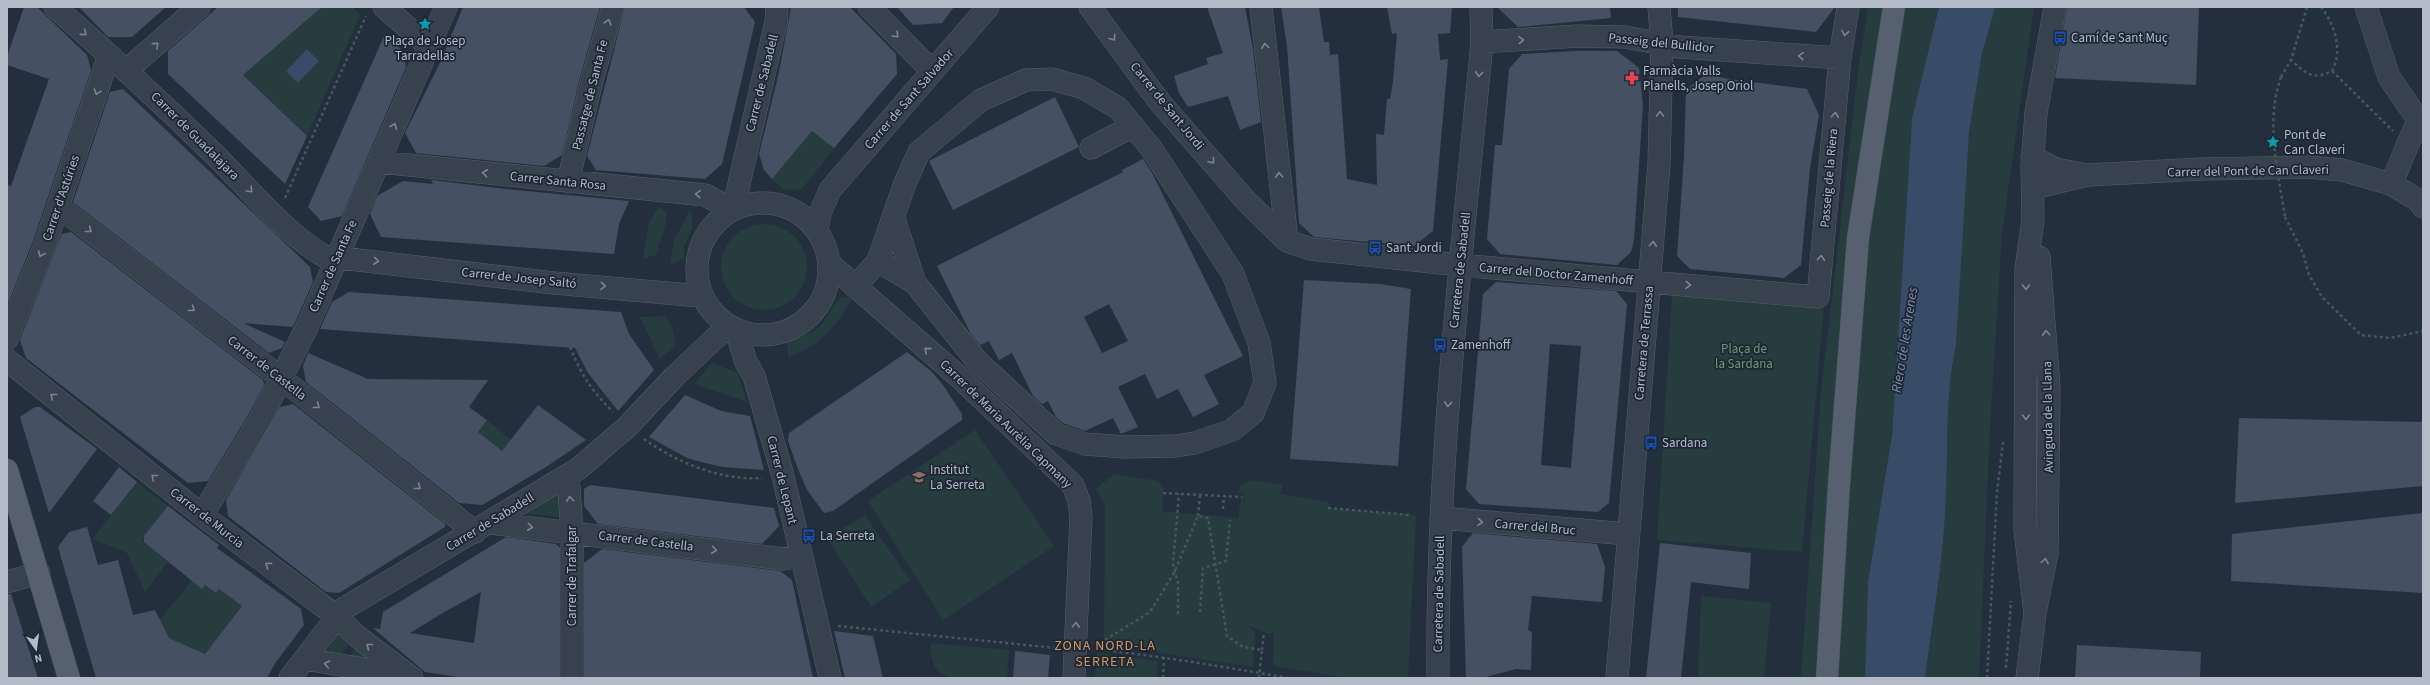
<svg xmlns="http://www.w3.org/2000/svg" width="2430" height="685" viewBox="0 0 2430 685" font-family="'Source Sans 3',sans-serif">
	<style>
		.green { fill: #263c3f }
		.water { fill: #394c67 }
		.building { fill: #455162; fill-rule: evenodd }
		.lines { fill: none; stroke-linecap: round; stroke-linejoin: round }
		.minor-casing { stroke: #565f6c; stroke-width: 23 }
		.major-casing { stroke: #414a57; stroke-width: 23 }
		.path { stroke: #44595c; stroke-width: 2.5; stroke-dasharray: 3 3; stroke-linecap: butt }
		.minor { stroke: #38414e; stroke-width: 22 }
		.major { stroke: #56606e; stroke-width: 22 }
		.path-bridge { stroke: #44595c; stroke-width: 2.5; stroke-dasharray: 3 3; stroke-linecap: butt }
		.oneway { stroke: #7c8592 }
		.labels { text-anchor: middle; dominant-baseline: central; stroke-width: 3.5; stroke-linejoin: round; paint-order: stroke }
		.poi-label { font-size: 13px; fill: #b4bcc9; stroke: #1d2633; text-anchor: start }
		.street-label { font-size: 13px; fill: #b4bcc9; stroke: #1d2633 }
		.park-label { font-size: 13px; fill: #6b9a76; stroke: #1d2633 }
		.water-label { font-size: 14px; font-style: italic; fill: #7c92b1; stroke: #1d2633 }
		.neighbourhood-label { font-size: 14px; letter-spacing: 1px; fill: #d59563; stroke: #1d2633 }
	</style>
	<rect width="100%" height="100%" fill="#242f3e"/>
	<path class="green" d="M322,7H353L360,15L307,136L243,75Z
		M1868,7H1939L1912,118L1892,435L1868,582L1865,678H1801L1821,392L1859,63Z
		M1995,7H2034L2002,233L1990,427L1979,678H1925C1932,624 1942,569 1945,515C1949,458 1944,401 1956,345C1962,232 1962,116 1995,7Z
		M812,131L834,148L802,189L784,190L772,179Z
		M658,207L666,211V223L656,255L643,259L649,223Z
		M690,210C695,223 692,234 684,245V257L670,266L674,240Z
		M721 267a43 43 0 1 1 86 0a43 43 0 1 1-86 0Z
		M1673,277L1826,285L1802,552L1657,540Z
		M843,297L852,298C835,329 822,344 788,357L787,342C798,337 814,334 821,325C829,315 833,305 843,297Z
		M665,316L672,327L676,344L660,359L640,317Z
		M712,363L738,373L747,402L694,384Z
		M487,420L511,440L502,451L458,458Z
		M975,430L1054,546L943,620L868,501Z
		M1115,474L1158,481L1163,489L1162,511L1238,518L1241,499L1245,493H1238L1241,485L1252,480L1283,485L1280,494L1329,502V508L1416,515L1408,678H1349L1273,666L1274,632L1268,634L1247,625L1255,631L1253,667L1104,644L1105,507L1096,488Z
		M137,482L168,506L142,540L168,562L145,592L127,553L93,539Z
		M562,491L561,517L524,514Z
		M865,515L910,580L871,607L827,538Z
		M192,580L205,585L215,593L219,589L242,606L205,654L169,638L160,620Z
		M1701,596L1771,603L1764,678H1698Z
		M339,633L353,639L339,658L330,653L329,647Z
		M930,643L1009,650L1007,678C994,678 982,678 969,678C939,678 932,674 930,643Z
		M359,644L373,659L346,661Z
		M1097,653L1157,661V678H1095Z"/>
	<path class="water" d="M1939,7H1995L1982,54L1969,132L1956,345C1944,401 1949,458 1945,515C1942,569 1932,624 1925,678H1865L1868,582L1892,435L1912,118Z
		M307,49L319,61L298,83L286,71Z"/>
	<path class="building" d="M24,7H37L87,55L91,70L33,241L7,306V185L11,186L49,79L7,65V57Z
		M79,7H166L132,37H108Z
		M218,7H322L243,75L307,136L285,184L168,74V51Z
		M463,7H600L580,77L562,155L544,166L416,153L405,133L441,61Z
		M625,7H744L755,22L722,164L705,179L596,170L587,156Z
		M791,7H850L896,54L897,74L834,148L812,131L772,179L764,170L759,154L779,72Z
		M897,7H954L942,23L913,25Z
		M1207,7H1245L1253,49L1261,122L1240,130L1228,96L1188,107L1179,93L1174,76L1208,64L1206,58L1223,53Z
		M1281,7H1319L1324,42H1329L1330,55L1338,54L1347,179L1377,185L1376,134L1384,135L1387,99H1390L1393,81L1397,33L1392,34L1387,7H1452L1450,33L1438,34L1440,60L1448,59L1433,231L1414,246L1314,237L1299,223L1287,46Z
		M1497,7H1610L1611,18L1518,27Z
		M1678,7H1835L1816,32L1678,17Z
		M2067,7H2199L2196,85L2055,78Z
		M385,34L403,51L406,67L342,216L321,221L308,207Z
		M1576,51H1617L1639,68L1643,105L1634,240L1631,252L1617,265L1500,254L1487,239L1495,145H1502L1509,69L1522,54Z
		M1706,74L1728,79L1807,89L1819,115L1810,168L1801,265L1784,278L1690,269L1677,256L1684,157L1686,90Z
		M123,89L310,267L313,282L293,327L243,323L285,342L282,348L269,353L73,202L110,92Z
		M1055,97L1079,147L953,210L929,161Z
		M1143,159L1152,173L1243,356L1204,375L1219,404L1193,417L1178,389L1157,399L1145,374L1118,387L1138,427L1121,434L1113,418L1085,431L1063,423L1056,417L1048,401L1042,404L1033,396L1012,353L999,360L989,341L980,345L971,334L937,266L1123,172L1122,170ZM1109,304L1128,341L1102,353L1084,317Z
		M431,180L506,189L629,201L619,224L614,254L381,237L370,214L377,196L403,181L433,184Z
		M71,232L263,380L264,385L250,412L208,481L188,483L26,358L20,340L62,234Z
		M1304,280L1380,284L1411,289L1398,466L1290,459Z
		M1496,282L1616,291L1627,304L1609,503L1598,512L1479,504L1466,489L1483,294ZM1550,344L1581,346L1571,468L1541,465Z
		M349,292L621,312L629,334L654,370L618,411L588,373L575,348L320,329L332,302Z
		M907,352L931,371L943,385L962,414V420L833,511L824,513L807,490L798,469L788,441L789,433Z
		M308,353L368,379L488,380L469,407L487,420L478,432L502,451L538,405L586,440L546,467L482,505L459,503L306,382L303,366Z
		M685,395L721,411L750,416L764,470L723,467L705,463L687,458L649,437Z
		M293,404L445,524V527L339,593L326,592L228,516L226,500L280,407Z
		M35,407H40L97,449L49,513L20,417Z
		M2239,418L2423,422V486L2235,503Z
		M119,467L137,482L111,515L93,501Z
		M590,485L774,508L779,526L762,544L598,524L584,506V489Z
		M168,506L219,545L217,548L301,609L304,625L276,662L267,678H96L58,547L69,532L87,527L98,565L118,560L133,615L155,610L169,638L205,654L242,606L219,589L216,593L205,585L202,589L144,542V536Z
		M2423,513V593L2231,581L2232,534Z
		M1473,533L1597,544L1605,567L1602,602L1532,596L1528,630L1532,632L1531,670L1516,669L1482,678H1466L1462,547Z
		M506,537L556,544L560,548V678H465L425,672L373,628L380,629L383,612ZM481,592L474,643L410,633L446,611Z
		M1660,543L1751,553L1749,589L1691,582L1681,678H1646Z
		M602,549L780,571L792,580L813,678H584V563Z
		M7,594H11L38,678H7Z
		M834,631L873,636L883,678H845Z
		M2077,645L2201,652L2200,678H2075Z
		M1015,651L1050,655L1048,678H1013Z"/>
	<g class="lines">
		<g class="minor-casing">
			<path id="minor" d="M55,7C110,55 163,104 215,155C247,187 286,234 324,256L554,283L700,296
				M384,7L429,46
				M869,7L932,71
				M1090,7L1158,100L1247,202L1287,241L1311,249L1460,265L1818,297L1840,58L1848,7
				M1261,7L1287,241
				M2366,7L2389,77L2419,121L2423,123
				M1482,42L1578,36L1625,37L1679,47L1840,58
				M127,70L199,7
				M1091,148L1133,126
				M2032,157L2056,169L2081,174
				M379,162L705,195L733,210
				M568,182L592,80L613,7
				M2391,184C2402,162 2407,141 2419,121
				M2033,188L2088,175L2202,169L2308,167L2342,170L2391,184L2418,200L2423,207
				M697 269a66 66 0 1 1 132 0a66 66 0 1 1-132 0Z
				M58,206L281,378L475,532
				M733,210L776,22L777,7
				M894,219L915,283
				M817,230L820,213L830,190L988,7
				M830,264L958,376L1073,485L1079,501L1081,517L1074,678
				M855,287L878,261L905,183L919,152L981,100L1026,80L1052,79L1084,88L1118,108L1151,148L1233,274L1259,343L1265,383L1253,413L1232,430L1195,443L1176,446L1125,447L1085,444L1056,434L977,361L915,283L878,261
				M736,330L746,362L754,376L783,476L830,678
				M7,339L45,245L109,55
				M7,360L202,515L336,616L358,637L412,678
				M568,475L572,532V678
				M202,515L261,418L307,327L446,7
				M1441,518L1628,534
				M491,523L783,559L801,556
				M7,582L39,573
				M2035,613L2025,530L2026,269L2033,220L2032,166L2036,113L2055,7
				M305,659L406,676
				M290,678L343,609L578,469L627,427L674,377L728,326
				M1438,678C1436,465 1462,253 1482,42L1481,7
				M1617,678L1659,164L1662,44L1659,7
				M2027,678L2035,613L2047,553L2049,388L2039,257"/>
		</g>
		<g class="major-casing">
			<path id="major" d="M7,470L69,678
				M1827,678L1839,484L1858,238L1894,7"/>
		</g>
		<path class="path" d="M2307,7L2291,60C2305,73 2313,81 2332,71C2343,50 2335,25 2321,7
			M2332,71L2393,131
			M2281,77L2291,60
			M285,198L366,16
			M2285,217L2303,253L2309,275L2322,297L2361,335L2390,338L2423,331
			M570,347C582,376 591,390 613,412
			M644,439C676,462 721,481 762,478
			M1163,493L1242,497
			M1328,508L1410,515
			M1223,509L1224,496
			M1198,516L1200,495
			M1200,612L1203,568L1226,561L1230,520
			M1178,614V583L1173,564L1179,494
			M838,626L1056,648
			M1262,650L1264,632
			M2006,668L2011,601
			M1163,678L1164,657
			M1259,678L1262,650L1243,647L1227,636L1208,518L1198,516L1174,573L1150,612L1105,640L1103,650C1165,657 1226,667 1288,678
			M1987,678L1997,492L2003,442"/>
		<use href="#minor" class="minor"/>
		<use href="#major" class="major"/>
		<path class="path-bridge" d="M2281,77C2265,122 2278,171 2285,217"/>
	</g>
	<defs><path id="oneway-chevron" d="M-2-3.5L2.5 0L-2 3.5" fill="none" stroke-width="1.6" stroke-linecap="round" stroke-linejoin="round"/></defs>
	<g class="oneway">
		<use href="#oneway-chevron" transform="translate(608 22) rotate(-74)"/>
		<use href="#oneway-chevron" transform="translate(84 33) rotate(41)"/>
		<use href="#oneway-chevron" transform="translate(1845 33) rotate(100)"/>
		<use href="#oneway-chevron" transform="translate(896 35) rotate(45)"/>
		<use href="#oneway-chevron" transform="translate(1113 38) rotate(54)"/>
		<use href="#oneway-chevron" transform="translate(1521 40) rotate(-3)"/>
		<use href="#oneway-chevron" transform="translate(156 45) rotate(-41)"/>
		<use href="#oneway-chevron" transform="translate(1265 46) rotate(-97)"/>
		<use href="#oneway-chevron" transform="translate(1801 56) rotate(-176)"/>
		<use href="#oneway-chevron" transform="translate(1479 74) rotate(95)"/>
		<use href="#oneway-chevron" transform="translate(97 92) rotate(109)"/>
		<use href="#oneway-chevron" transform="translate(1660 114) rotate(-89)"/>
		<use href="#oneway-chevron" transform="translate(1835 115) rotate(-85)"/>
		<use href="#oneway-chevron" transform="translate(394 126) rotate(-67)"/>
		<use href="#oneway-chevron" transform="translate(1212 161) rotate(49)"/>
		<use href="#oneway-chevron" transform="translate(485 173) rotate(-174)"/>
		<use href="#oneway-chevron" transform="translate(1279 175) rotate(-93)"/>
		<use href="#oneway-chevron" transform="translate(250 190) rotate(45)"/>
		<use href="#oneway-chevron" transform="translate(698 194) rotate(-176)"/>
		<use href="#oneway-chevron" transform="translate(89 230) rotate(38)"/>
		<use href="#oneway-chevron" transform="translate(1653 244) rotate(-85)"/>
		<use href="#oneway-chevron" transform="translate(41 254) rotate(112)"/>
		<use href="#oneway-chevron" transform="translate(1821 258) rotate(-85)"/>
		<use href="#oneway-chevron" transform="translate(376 261) rotate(7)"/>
		<use href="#oneway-chevron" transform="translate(1688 285) rotate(4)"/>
		<use href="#oneway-chevron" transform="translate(603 286) rotate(4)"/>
		<use href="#oneway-chevron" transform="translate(2026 287) rotate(90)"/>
		<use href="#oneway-chevron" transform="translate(192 309) rotate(38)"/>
		<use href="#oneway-chevron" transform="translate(2046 333) rotate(-93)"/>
		<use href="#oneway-chevron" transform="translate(927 350) rotate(-139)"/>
		<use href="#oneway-chevron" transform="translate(53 396) rotate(-141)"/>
		<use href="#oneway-chevron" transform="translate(1448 404) rotate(94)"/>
		<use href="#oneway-chevron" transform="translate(317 406) rotate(38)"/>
		<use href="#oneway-chevron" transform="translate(2026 417) rotate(90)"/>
		<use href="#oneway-chevron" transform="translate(154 477) rotate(-141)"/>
		<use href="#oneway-chevron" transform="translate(418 487) rotate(38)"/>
		<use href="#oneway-chevron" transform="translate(570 499) rotate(-94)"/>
		<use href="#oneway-chevron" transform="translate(1480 522) rotate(5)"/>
		<use href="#oneway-chevron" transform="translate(530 527) rotate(6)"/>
		<use href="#oneway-chevron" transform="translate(714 550) rotate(7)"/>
		<use href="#oneway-chevron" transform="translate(2045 561) rotate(-79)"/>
		<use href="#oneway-chevron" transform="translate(268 565) rotate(-143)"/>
		<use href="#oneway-chevron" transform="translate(1076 625) rotate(-87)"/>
		<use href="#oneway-chevron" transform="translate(369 646) rotate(-142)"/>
		<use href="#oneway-chevron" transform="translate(327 664) rotate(-168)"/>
	</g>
	<defs>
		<g id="sight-bare" transform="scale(1.08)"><path d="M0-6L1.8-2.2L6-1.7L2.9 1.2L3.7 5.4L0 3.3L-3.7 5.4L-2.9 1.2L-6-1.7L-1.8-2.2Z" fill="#0f9aa8" stroke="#1d2633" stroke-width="2.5" paint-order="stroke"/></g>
		<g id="bus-bare" transform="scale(1.08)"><path d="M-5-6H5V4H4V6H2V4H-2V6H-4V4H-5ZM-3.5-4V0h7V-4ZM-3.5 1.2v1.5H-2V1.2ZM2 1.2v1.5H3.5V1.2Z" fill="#1a4fb4" stroke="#1d2633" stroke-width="2.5" paint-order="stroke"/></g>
		<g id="pharmacy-bare" transform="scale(1.08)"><path d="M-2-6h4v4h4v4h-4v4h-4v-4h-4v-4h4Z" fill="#e0444e" stroke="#1d2633" stroke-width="2.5" paint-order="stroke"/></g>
		<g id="school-bare" transform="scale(1.08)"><path d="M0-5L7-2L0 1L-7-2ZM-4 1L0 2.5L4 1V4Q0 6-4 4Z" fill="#8d6e63" stroke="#1d2633" stroke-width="2.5" paint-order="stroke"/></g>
	</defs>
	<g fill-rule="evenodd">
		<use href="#sight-bare" x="425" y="24"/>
		<use href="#bus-bare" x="2060" y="38"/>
		<use href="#pharmacy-bare" x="1632" y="78"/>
		<use href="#sight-bare" x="2273" y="142"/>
		<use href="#bus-bare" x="1375" y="248"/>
		<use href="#bus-bare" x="1440" y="345"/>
		<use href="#bus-bare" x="1651" y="443"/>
		<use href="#school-bare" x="919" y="477"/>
		<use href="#bus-bare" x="809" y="536"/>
	</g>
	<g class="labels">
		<g class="poi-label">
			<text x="2071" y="38">Camí de Sant Muç</text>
			<text x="425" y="41" text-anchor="middle">Plaça de Josep<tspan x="425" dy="15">Tarradellas</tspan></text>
			<text x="1643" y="71">Farmàcia Valls<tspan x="1643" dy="15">Planells, Josep Oriol</tspan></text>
			<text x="2284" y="135">Pont de<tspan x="2284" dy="15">Can Claveri</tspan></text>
			<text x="1386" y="248">Sant Jordi</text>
			<text x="1451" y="345">Zamenhoff</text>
			<text x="1662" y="443">Sardana</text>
			<text x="930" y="470">Institut<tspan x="930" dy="15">La Serreta</tspan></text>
			<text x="820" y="536">La Serreta</text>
		</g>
		<g class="street-label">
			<text transform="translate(1661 43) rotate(6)">Passeig del Bullidor</text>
			<text transform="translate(762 83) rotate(-76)">Carrer de Sabadell</text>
			<text transform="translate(590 95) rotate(-76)">Passatge de Santa Fe</text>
			<text transform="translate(909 99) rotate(-49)">Carrer de Sant Salvador</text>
			<text transform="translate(1167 106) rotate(51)">Carrer de Sant Jordi</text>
			<text transform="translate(195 136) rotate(45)">Carrer de Guadalajara</text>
			<text transform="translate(2248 171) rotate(-1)">Carrer del Pont de Can Claveri</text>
			<text transform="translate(1829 178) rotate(-85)">Passeig de la Riera</text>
			<text transform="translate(558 181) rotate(6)">Carrer Santa Rosa</text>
			<text transform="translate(61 198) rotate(-71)">Carrer d'Astúries</text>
			<text transform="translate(333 266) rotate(-66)">Carrer de Santa Fe</text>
			<text transform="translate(1460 270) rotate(-84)">Carretera de Sabadell</text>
			<text transform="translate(1556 274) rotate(5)">Carrer del Doctor Zamenhoff</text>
			<text transform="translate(519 278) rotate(6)">Carrer de Josep Saltó</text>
			<text transform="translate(1644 343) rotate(-85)">Carretera de Terrassa</text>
			<text transform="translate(267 368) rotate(38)">Carrer de Castella</text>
			<text transform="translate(2048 417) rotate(-91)">Avinguda de la Llana</text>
			<text transform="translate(1006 424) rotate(44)">Carrer de Maria Aurèlia Capmany</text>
			<text transform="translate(782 480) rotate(76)">Carrer de Lepant</text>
			<text transform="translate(207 518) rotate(38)">Carrer de Murcia</text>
			<text transform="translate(490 522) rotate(-31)">Carrer de Sabadell</text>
			<text transform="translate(1535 527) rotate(5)">Carrer del Bruc</text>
			<text transform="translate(646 541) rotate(7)">Carrer de Castella</text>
			<text transform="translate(572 576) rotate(-90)">Carrer de Trafalgar</text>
			<text transform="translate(1439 594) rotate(-89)">Carretera de Sabadell</text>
		</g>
		<g class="park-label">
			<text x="1744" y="349">Plaça de<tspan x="1744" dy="15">la Sardana</tspan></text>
		</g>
		<g class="water-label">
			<text transform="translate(1905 340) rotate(-81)">Riera de les Arenes</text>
		</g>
		<g class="neighbourhood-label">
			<text x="1105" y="646">ZONA NORD-LA<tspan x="1105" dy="16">SERRETA</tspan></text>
		</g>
	</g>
	<rect width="2430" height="685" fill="none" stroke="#b4bcc9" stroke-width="16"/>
	<g transform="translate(36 649) rotate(166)" stroke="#1d2633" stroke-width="3" paint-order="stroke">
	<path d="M0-3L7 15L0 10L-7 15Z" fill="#b4bcc9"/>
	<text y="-6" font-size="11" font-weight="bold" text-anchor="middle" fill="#b4bcc9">N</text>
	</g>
</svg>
